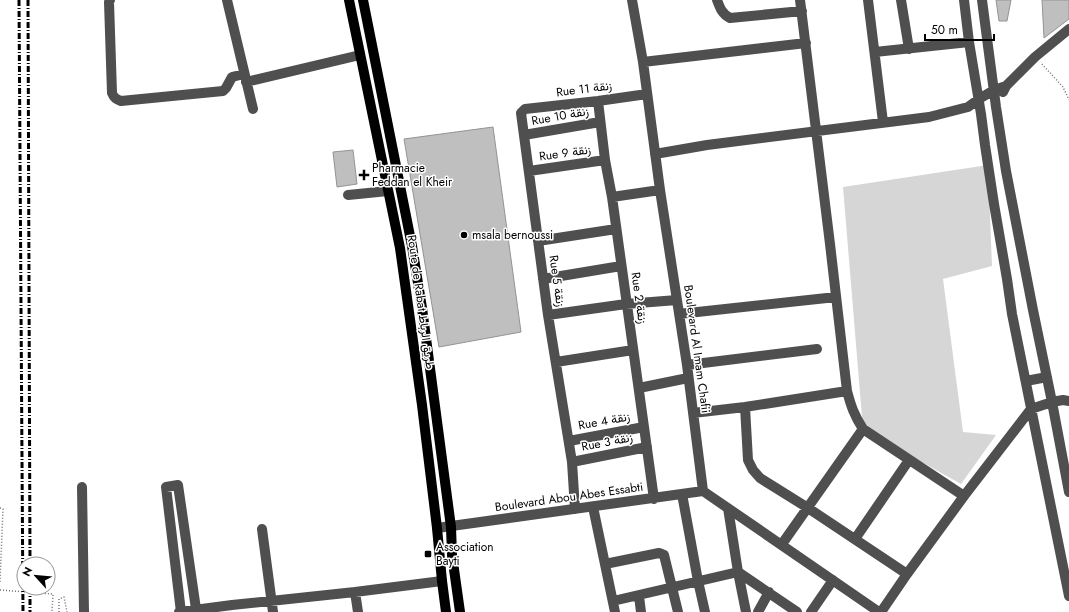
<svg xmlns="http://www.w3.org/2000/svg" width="1069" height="612" viewBox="0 0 1069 612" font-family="Jost,Vazirmatn,sans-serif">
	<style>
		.green { fill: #d6d6d6 }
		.building { fill: #bfbfbf; stroke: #939393 }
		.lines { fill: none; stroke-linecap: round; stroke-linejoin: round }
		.path { stroke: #717171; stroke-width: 1.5; stroke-dasharray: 1 2; stroke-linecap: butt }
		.minor { stroke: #4f4f4f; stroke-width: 10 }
		.major { stroke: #000; stroke-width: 10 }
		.rail { stroke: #000; stroke-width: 3; stroke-dasharray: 6 2 1 2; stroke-linecap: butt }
		.poi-dot { fill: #000; stroke: #fff; stroke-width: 1.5 }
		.labels { text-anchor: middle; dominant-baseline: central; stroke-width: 3; stroke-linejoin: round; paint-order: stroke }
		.street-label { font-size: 12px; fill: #000; stroke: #fff }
		.poi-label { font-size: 12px; fill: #000; stroke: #fff; text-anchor: start }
	</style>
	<rect width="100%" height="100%" fill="#fff"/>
	<path class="green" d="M988,165L992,266L943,279L963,432L996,435L961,484L863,429L843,187Z"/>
	<path class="building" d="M996,0H1011L1007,21H999Z
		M1042,0H1069V19L1044,38Z
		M493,127L521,332L439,347L404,139Z
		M353,150L357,184L337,187L333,152Z"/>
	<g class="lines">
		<path class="path" d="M1042,64L1063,87L1069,100
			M0,508L3,509L0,582
			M0,590L53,594L52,612
			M59,612V599L64,597L67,612"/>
		<path class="minor" d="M110,0L109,2L112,93C114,98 116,99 121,101L223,91L226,88L232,77L244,74
			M227,0L253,109
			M632,0L643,62L660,190L687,365L703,491L879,612
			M717,0C720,8 722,14 730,18L802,11
			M800,0L830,244L847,391C851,406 854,415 863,429
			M868,0L883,122
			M901,0L909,49
			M964,0L969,42L981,114L985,145L994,204L1007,279L1012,314L1069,596
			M982,0L996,107L1006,171L1033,310L1052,402L1069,492
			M875,52L969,42
			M643,62L806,43
			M246,82L360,55
			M1003,92L1006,86L1035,57L1069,29
			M598,101L605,160L612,197L654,499
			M524,135L600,122
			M655,154L707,145L929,117L968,107L979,99L994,90L1006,86
			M529,171L605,160
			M348,195L388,191
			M612,197L660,190
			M538,241L616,229
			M543,279L621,266
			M679,314L836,297
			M548,315L626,304L677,300
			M556,362L633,350
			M687,365L817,349
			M1026,381L1047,377
			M639,388L688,378
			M745,407L748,460L753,470L760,478L808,508L907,574
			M693,413L745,407L847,391
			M569,441L644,427
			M572,462L647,447
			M82,487L84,612
			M682,494L698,581L705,612
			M593,507L615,612
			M728,508L738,572L746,612
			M575,509L572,462L548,315L521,113L525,109L598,101L647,94
			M437,528L703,491
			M262,529L273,612
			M855,539L909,460
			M782,544L863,429L964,496
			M605,564L659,553L664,555L678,612
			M355,592L358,612
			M639,596L641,612
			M613,601L738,572L797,612
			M179,612L232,605L355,592L442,581
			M181,612L166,487L178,485L196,609
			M758,612L769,592
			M811,612L833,580
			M881,612L907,574L964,496L1031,409L1052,402L1063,400L1069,401"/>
		<path class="major" d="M349,0L400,248L422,405L437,528L442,581L446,612
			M363,0L412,246L422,308L451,527L452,555L460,612"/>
		<path class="rail" d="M19,0L23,612
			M28,0L30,564
			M30,588V612"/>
	</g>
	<g class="poi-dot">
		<path d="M362 169h4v4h4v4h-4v4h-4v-4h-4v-4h4z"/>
		<circle cx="464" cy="235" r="4"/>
		<rect x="424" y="550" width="8" height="8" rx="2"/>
	</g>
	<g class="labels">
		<g class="street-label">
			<text transform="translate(584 89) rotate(-7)">Rue 11 زنقة</text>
			<text transform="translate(560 116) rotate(-10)">Rue 10 زنقة</text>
			<text transform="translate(565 153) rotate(-8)">Rue 9 زنقة</text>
			<text transform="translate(557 281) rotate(82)">Rue 5 زنقة</text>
			<text transform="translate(639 298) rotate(82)">Rue 2 زنقة</text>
			<text transform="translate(421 302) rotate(82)">Route de Rabat طريق الرباط</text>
			<text transform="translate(697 349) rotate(82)">Boulevard Al Imam Chafii</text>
			<text transform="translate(604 421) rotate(-10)">Rue 4 زنقة</text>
			<text transform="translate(607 442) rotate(-11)">Rue 3 زنقة</text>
			<text transform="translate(569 497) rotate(-8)">Boulevard Abou Abes Essabti</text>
		</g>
		<g class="poi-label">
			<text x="372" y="168">Pharmacie<tspan x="372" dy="14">Feddan el Kheir</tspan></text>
			<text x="472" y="235">msala bernoussi</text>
			<text x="436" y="547">Association<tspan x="436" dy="14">Bayti</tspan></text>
		</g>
	</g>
	<g transform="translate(36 576) rotate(297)"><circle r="19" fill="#ffffff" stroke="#999999"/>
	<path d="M0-3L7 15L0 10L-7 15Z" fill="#000000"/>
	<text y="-6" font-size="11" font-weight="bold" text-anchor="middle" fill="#000000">N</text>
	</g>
	<path d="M925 34v6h69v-6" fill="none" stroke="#000000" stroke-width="2"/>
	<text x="931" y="34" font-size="12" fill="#000000" stroke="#ffffff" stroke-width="3" paint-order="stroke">50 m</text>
</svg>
